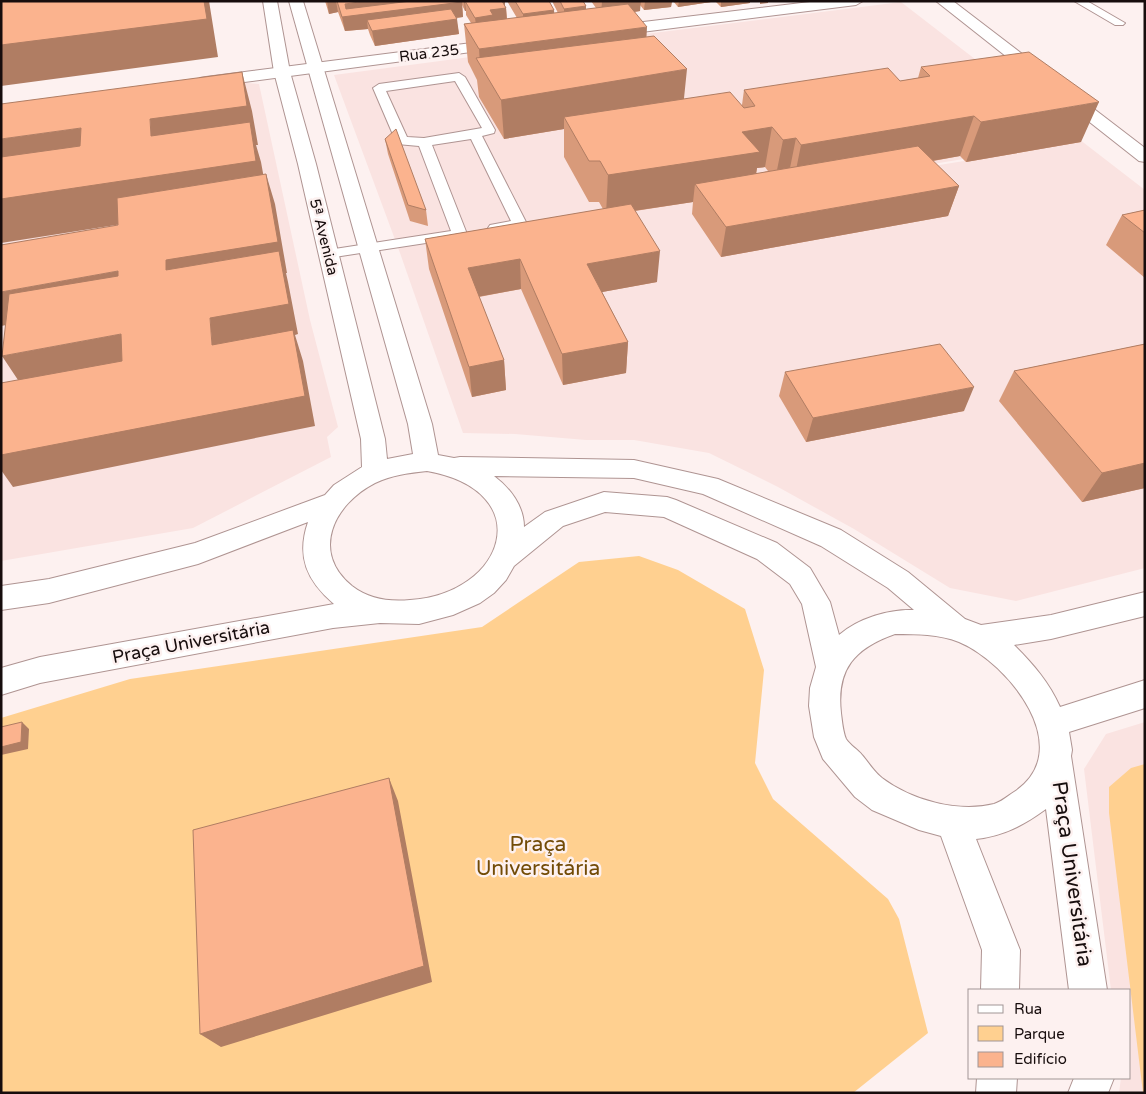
<svg xmlns="http://www.w3.org/2000/svg" width="1146" height="1094" viewBox="0 0 1146 1094" font-family="'Varela Round',sans-serif">
	<style>
		.built { fill: #fae3e1; fill-rule: evenodd }
		.green { fill: #ffd090 }
		.lines { fill: none; stroke-linecap: round; stroke-linejoin: round }
		.lane-casing { stroke: #af9492; stroke-width: 2 }
		.street-casing { stroke: #af9492; stroke-width: 2 }
		.secondary-casing { stroke: #af9492; stroke-width: 2 }
		.lane { fill: #fff; fill-rule: evenodd }
		.street { fill: #fff; fill-rule: evenodd }
		.secondary { fill: #fff; fill-rule: evenodd }
		.wall { fill: #d89a7a; fill-rule: evenodd }
		.shaded-wall { fill: #b07d63 }
		.building { fill: #fbb38e; stroke: #b07d63 }
		.labels { text-anchor: middle; dominant-baseline: central; stroke-width: 5; stroke-linejoin: round; paint-order: stroke }
		.far-street-label { font-size: 15px; fill: #170d0d; stroke: #fdf1f0 }
		.street-label { font-size: 18px; fill: #170d0d; stroke: #fdf1f0 }
		.near-park-label { font-size: 21px; fill: #724b06; stroke: #fdf1f0 }
		.near-street-label { font-size: 21px; fill: #170d0d; stroke: #fdf1f0 }
	</style>
	<rect width="100%" height="100%" fill="#fdf1f0"/>
	<path class="built" d="M901,2L1145,190V568L1016,601L950,588L854,529L778,487L709,453L634,440H586L515,434L463,433L400,253L334,75L621,37ZM963,159L964,161L779,191V190Z
		M237,82L259,84L310,320L338,427L327,437L331,457L193,528L1,561V113Z
		M1145,722V1093H1119L1121,1078H1130V990H1111L1084,769L1106,734Z"/>
	<path class="green" d="M639,556L678,570L745,609L764,670L755,763L773,799L888,899L899,919L928,1033L853,1093H1V718L130,679L482,627L579,562Z
		M1145,764V1093H1143L1109,813V787L1131,768Z"/>
	<g class="lines">
		<g class="lane-casing">
			<path id="lane" d="M1074,1H1087L1125,23L1123,25H1115Z
				M459,73L465,77L495,130L494,133L482,136L527,224L525,227L495,232L490,231L488,228L490,225L511,221L471,139L432,145L467,234L465,237L328,258L323,257L321,254L323,251L328,250L451,231L419,146L397,144L373,88L379,84ZM455,81L482,128L424,138L407,137L386,91Z"/>
		</g>
		<g class="street-casing">
			<path id="street" d="M818,1H863L856,5L610,36L605,34L602,31L605,28L610,26Z
				M936,1H953L1145,148V162L1139,161Z
				M503,39L509,41L511,44L509,47L206,87L200,86L198,82L200,78L206,77Z"/>
		</g>
		<g class="secondary-casing">
			<path id="secondary" d="M263,1H277L290,72L316,164L385,439L387,459L413,454L408,424L289,1H303L432,424L438,455L454,458L460,457L634,460L718,479L841,530L908,572L965,619L981,625L1051,615L1145,592V616L1051,639L1014,645C1033,664 1049,682 1060,707L1145,680V708L1069,732L1072,750L1071,756L1107,990H1069L1046,809C1024,825 1004,836 976,839L1020,950L1019,990H981L982,950L941,836L919,830L872,810L855,797L823,759L814,737L809,706L810,688L816,667L802,604L790,584L757,559L664,517L605,512L563,526L514,566L506,580L494,593L480,603L453,615L419,624L380,623L333,628L40,683L1,695V668L40,657L334,604C307,581 296,557 308,522L198,564L49,603L1,610V586L49,579L195,543L325,495L334,485L362,467L361,439L298,164L274,72ZM427,471C539,491 506,594 410,600C388,602 369,599 352,586C310,552 334,504 375,483C392,475 409,473 427,471ZM494,476L634,478L703,494L821,546L888,588L914,610C889,609 859,618 839,635L830,602L810,568L777,543L676,500L667,497L604,492L545,512L524,527C524,506 510,488 494,476ZM895,634C916,634 939,634 959,642C1009,663 1078,750 1014,792C1008,796 1001,802 994,804C958,813 911,800 882,778C874,772 869,763 862,755C858,750 850,745 846,739C843,732 842,721 841,713C836,669 855,648 895,634Z
				M977,1078H1017L1016,1093H976Z
				M1074,1078H1114L1108,1093H1068Z"/>
		</g>
		<use href="#lane" class="lane"/>
		<use href="#street" class="street"/>
		<use href="#secondary" class="secondary"/>
	</g>
	<path class="wall" d="M325,1H505V6L506,8L507,19L517,18L507,1H549L554,13H558L552,1H583L586,6V9L596,8L591,1H672L671,7L644,10L640,5V11L635,12L646,37L684,99L742,105L744,90L900,81L918,78L921,67L1081,142L966,162L960,156L933,161L959,186L948,216L721,257L692,214L693,202L635,211L657,282L602,292L628,342L626,373L563,385L521,289L479,297L504,360L506,390L472,397L429,269L425,239L603,209L599,202H589L564,157V129L504,139L479,97L477,80L468,62L464,24L471,23L466,15V11H465L462,5L463,17L456,18L459,34L375,46L370,35L368,29L345,31L338,12L329,14ZM765,167L768,171L756,174L757,168Z
		M673,1H711V2L678,7Z
		M715,1H750V3L721,7Z
		M385,139L426,210L428,226L410,221L388,154Z
		M1145,210V278L1106,245L1122,215Z
		M1145,344V488L1082,502L999,401L1014,371Z
		M785,372L964,411L806,442L779,396Z"/>
	<path class="shaded-wall" d="M204,1H209L218,57L1,86V45Z
		M327,1H336L338,12L329,14Z
		M366,1H445L462,2L463,17L371,28L367,20L368,29L345,31L342,17L345,4Z
		M464,1H465L466,11H465Z
		M489,1H505V8H506L507,22L477,32L475,18L490,10Z
		M602,1H641L640,11L601,16Z
		M645,1H672L671,7L644,10Z
		M679,1H711V2L678,7Z
		M721,1H750V3L721,7Z
		M760,1H768V3L760,4Z
		M586,6V21L564,24V9Z
		M554,10L555,24L523,28V14Z
		M457,19L459,34L375,46L372,31Z
		M647,27L645,65H480L479,49Z
		M687,69L683,108L564,117V129L504,139L501,100Z
		M242,72L252,111L258,145H256L261,162L268,201L1,243V198L151,136L150,119Z
		M1099,102L1081,142L966,162L981,122Z
		M974,116L960,156L793,185L801,145Z
		M772,127L765,167L757,168L753,192L695,184L693,202L606,215L608,175L742,132Z
		M81,128L98,168L1,171V139Z
		M796,138L788,178L775,180L783,140Z
		M266,174L275,204L287,273H286L288,282L298,334L295,335L303,361L315,426L13,487L1,470V455L212,345L210,318L166,270V260Z
		M959,186L948,216L721,257L726,227Z
		M660,251L657,282L586,295L587,264Z
		M520,259L521,289L471,298L468,268Z
		M118,271L132,302L1,326V292Z
		M121,334L136,365L22,386L2,356Z
		M628,342L626,373L563,385L562,354Z
		M504,360L506,390L472,397L469,367Z
		M974,387L964,411L806,442L813,418Z
		M1145,463V488L1082,502L1102,473Z
		M22,722L29,729L28,749L1,755V747Z
		M389,778L398,801L432,982L221,1047L200,1034Z"/>
	<path class="building" d="M1,1H204L207,19L1,45Z
		M337,1H366L345,4L346,9L411,1H461L462,2L342,17Z
		M465,1H502L506,8L490,10L493,15L475,18Z
		M515,1H549L554,10L523,14Z
		M560,1H583L586,6L564,9Z
		M628,4L647,27L479,49L464,24Z
		M451,9L457,19L372,31L367,20Z
		M654,36L687,69L501,100L476,58Z
		M1029,52L1099,102L981,122L974,116L801,145L796,138L783,140L772,127L742,132L760,152L608,175L600,161H589L564,117L730,92L744,108L755,106L744,90L888,68L900,81L930,76L921,67Z
		M242,72L247,106L150,119L151,136L250,122L256,161L1,199V157L80,146L81,128L1,139V104Z
		M396,129L426,210L408,205L385,139Z
		M918,146L959,186L726,227L695,184Z
		M266,174L278,242L166,260V270L279,251L289,304L210,318L212,345L293,330L305,396L1,455V383L122,361L121,334L2,356L9,294L118,276V271L1,292V245L118,225L117,198Z
		M631,204L660,251L587,264L628,342L562,354L520,259L468,268L504,360L469,367L425,239Z
		M1145,210V233L1122,215Z
		M940,344L974,387L813,418L785,372Z
		M1145,344V463L1102,473L1014,371Z
		M22,722L21,742L1,747V727Z
		M389,778L424,966L200,1034L193,830Z"/>
	<g class="labels">
		<g class="far-street-label">
			<text transform="translate(429 53) rotate(-7)">Rua 235</text>
			<text transform="translate(324 237) rotate(76)">5ª Avenida</text>
		</g>
		<g class="street-label">
			<text transform="translate(191 642) rotate(-11)">Praça Universitária</text>
		</g>
		<g class="near-park-label">
			<text x="538" y="844">Praça<tspan x="538" dy="24">Universitária</tspan></text>
		</g>
		<g class="near-street-label">
			<text transform="translate(1072 874) rotate(82)">Praça Universitária</text>
		</g>
	</g>
	<rect width="1146" height="1094" fill="none" stroke="#170d0d" stroke-width="5"/>
	<rect x="968" y="989" width="162" height="90" fill="#fdf1f0" stroke="#a19695"/>
	<rect x="978" y="1005" width="25" height="8" fill="#ffffff" stroke="#a19695"/>
	<text x="1014" y="1014" font-size="15" fill="#170d0d">Rua</text>
	<rect x="978" y="1026" width="25" height="15" fill="#ffd090" stroke="#a19695"/>
	<text x="1014" y="1039" font-size="15" fill="#170d0d">Parque</text>
	<rect x="978" y="1052" width="25" height="15" fill="#fbb38e" stroke="#a19695"/>
	<text x="1014" y="1064" font-size="15" fill="#170d0d">Edifício</text>
</svg>
